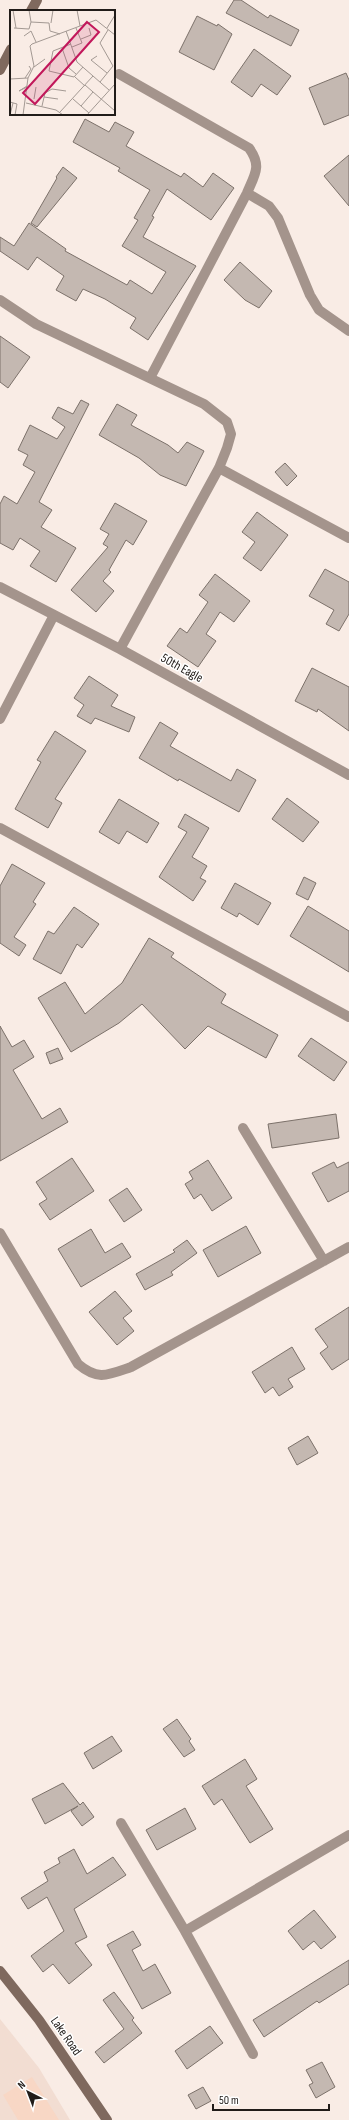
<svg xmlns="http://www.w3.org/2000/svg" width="349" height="2120" viewBox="0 0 349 2120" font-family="'Sofia Sans Condensed',sans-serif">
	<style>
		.built { fill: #f2ddd2 }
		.green { fill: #f8d7c5 }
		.building { fill: #c4b8b1; stroke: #7c716a }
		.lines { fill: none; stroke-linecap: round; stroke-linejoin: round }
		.street { stroke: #a4948c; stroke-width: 10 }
		.secondary { stroke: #7f695e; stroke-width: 10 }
		.labels { text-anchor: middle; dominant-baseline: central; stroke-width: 3; stroke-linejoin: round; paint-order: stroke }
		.street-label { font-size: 13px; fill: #211c19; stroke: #fff }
		.inset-road { fill: none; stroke: #a39993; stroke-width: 1 }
		.view { fill: #c2185b; fill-opacity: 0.15; stroke: #c2185b; stroke-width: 2 }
		.inset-edge { fill: none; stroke: #211c19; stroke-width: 2 }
	</style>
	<rect width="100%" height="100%" fill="#f9ece5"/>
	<path class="built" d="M0,2019L39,2068L70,2120H0Z"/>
	<path class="green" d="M32,2077L59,2120H18L3,2095Z"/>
	<path class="building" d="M234,0H241L268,18L270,15L299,30L291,46L226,13Z
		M197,16L217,26L218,24L232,34L214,70L179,52Z
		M254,49L291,76L277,95L261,84L252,97L231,82Z
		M346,73L349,80V115L324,125L309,88Z
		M85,119L109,132L115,122L134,132L126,146L181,177L184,173L203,187L213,173L234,188L211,220L167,189L152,216L154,217L143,237L196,266L148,340L130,328L136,318L105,299L83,289L76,301L56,290L64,276L37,257L28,270L0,251V237L14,246L29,223L66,249L65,251L127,285L130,280L152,294L166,272L122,246L138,220L134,218L150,190L118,171L120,168L73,142Z
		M349,155V206L324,176Z
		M63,167L77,178L37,227L31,223L57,178L56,177Z
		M240,262L272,291L259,308L245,300L224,280Z
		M0,336L30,357L8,388L0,382Z
		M81,400L89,404L39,502L52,510L41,527L76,548L56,582L30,566L40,551L20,538L13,550L0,543V504L4,496L17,504L35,472L23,465L28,455L18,450L30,425L57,439L65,427L52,418L58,407L73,414Z
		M117,404L137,415L131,425L168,445L178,453L187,442L204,451L186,486L160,475L139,458L99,435Z
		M285,463L297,476L287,486L275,472Z
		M115,503L147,521L133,545L126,540L109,570L111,572L103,581L114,591L96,612L71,590L108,547L103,544L109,534L100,529Z
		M257,512L288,535L261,571L243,558L255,542L242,532Z
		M325,569L349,582V614L339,631L326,624L334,610L309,596Z
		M215,574L250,601L234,622L220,612L206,634L216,641L198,667L167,646L180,628L187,633L208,602L199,595Z
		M312,668L349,687V731L318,709L317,712L295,701Z
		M89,676L118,695L111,706L135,717L129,732L95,718L91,724L77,716L84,705L74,698Z
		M160,722L178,733L170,746L231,781L237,769L256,780L239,812L179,779L178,781L139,758Z
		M55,731L86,751L55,799L62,803L48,828L15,809L41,762L37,760Z
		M287,798L319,822L303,842L272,819Z
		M119,799L159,823L147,843L127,831L119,844L99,832Z
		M185,814L209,828L192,857L207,866L200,878L206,881L193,901L159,877L187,832L178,827Z
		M12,864L45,883L33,902L36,904L14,937L26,945L19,956L0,943V886Z
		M304,877L316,883L308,900L296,894Z
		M235,883L271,903L258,925L239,913L237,917L221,908Z
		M308,906L349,931V972L290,936Z
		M74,907L99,924L82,948L77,944L61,974L33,959L48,931L54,934Z
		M149,938L174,953L171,957L226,994L221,1003L278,1035L266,1058L208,1026L185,1049L142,1004L119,1023L71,1052L38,998L65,982L85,1014L122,983Z
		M0,1026L12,1047L24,1040L34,1057L13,1070L42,1119L60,1108L68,1122L0,1161Z
		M311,1038L347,1062L334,1081L298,1056Z
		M58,1048L63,1059L50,1064L46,1053Z
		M336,1114L339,1138L272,1148L268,1124Z
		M72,1158L94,1191L50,1220L39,1204L47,1199L36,1182Z
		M208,1160L232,1198L212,1211L201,1194L194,1199L185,1184L193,1179L189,1172Z
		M334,1162L337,1168L349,1162V1191L328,1202L312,1173Z
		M127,1188L142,1210L124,1222L109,1200Z
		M246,1226L261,1253L218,1277L203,1250Z
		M91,1229L105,1253L122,1243L131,1257L81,1287L58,1249Z
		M187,1240L197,1253L171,1272L173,1275L145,1290L136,1274L175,1252L173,1250Z
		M115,1291L132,1311L123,1318L134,1331L117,1345L89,1312Z
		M349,1307V1359L332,1370L320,1353L328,1347L315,1329Z
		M292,1347L305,1369L288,1379L293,1387L279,1396L273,1387L265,1393L252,1372Z
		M308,1436L318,1453L297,1465L288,1448Z
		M177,1719L191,1739L189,1741L195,1750L184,1757L163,1729Z
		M112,1736L122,1751L93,1769L84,1753Z
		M245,1759L257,1779L246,1786L273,1829L250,1843L222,1799L214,1805L202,1786Z
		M63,1783L80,1805L83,1802L94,1817L82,1826L71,1811L78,1806L45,1824L32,1799Z
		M185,1808L196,1829L157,1850L146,1830Z
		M74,1849L87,1874L113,1857L126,1875L74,1909L87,1937L75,1943L92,1965L69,1984L53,1964L43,1972L31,1956L64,1931L47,1897L28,1909L21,1898L48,1881L44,1872L60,1863L58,1858Z
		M314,1910L336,1937L321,1949L314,1941L303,1950L288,1931Z
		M133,1931L141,1945L132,1950L143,1971L155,1964L171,1993L142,2009L107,1945Z
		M349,1960V1984L319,2003L317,2001L264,2037L253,2020Z
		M114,1992L134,2018L132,2020L142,2033L104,2063L95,2052L124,2029L103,2000Z
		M210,2026L223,2043L187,2069L175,2051Z
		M322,2062L335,2087L316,2098L309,2085L313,2083L306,2070Z
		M203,2087L211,2101L196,2109L188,2095Z"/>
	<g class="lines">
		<path class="street" d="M119,74L249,148C262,166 255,174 247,193L150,378
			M247,193L269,206L278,218L310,295L319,310L349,331
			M0,300L36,324L204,404L227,422L231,434L227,448L219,468L120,649
			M219,468L349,538
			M0,587L120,649L349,775
			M0,719L54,615
			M0,828L349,1017
			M243,1128L324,1261
			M0,1233L78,1364C98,1381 108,1375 131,1367L349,1247
			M121,1823L185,1931L253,2054
			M185,1931L349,1835"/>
		<path class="secondary" d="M31,11L37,0
			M0,70L11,49
			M0,1971L39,2020L107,2120"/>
	</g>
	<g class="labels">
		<g class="street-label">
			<text transform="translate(182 668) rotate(29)">50th Eagle</text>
			<text transform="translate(66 2036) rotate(55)">Lake Road</text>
		</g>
	</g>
	<g transform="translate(10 10)">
		<rect width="105" height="105" fill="#f9ece5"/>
		<path class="inset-road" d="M3,0L6,18M19,0L21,12M67,0L70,16M41,13L43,0M4,18L19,19L21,12L39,13L40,21L50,24M97,18L105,5L104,0M56,21L67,52L99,80M14,26L21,21L26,32M71,29L81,25L79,18M61,34L43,41L39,61L64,67L73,57M62,37L72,33L66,18M52,38L59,58L66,64M87,46L81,50L97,63M24,57L35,49M65,67L75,76M15,68L21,59L19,56M18,68L24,56L20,36L22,34L86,10L105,25M0,69L18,68M90,72L103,56L90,33L98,20M75,75L105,101M17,76L9,81L17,77M34,87L48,89M24,89L26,77M63,89L79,103M0,92L7,94L5,105M16,93L46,100L53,105M32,96L35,83L42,79L56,81M71,96L83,82M50,102L83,66M0,105L3,93M13,105L18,68M77,105L105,74"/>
		<path class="view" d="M77,12L89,22L25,94L13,83Z"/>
		<rect width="105" height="105" class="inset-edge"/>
	</g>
	<g transform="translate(28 2092) rotate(318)" stroke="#ffffff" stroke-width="3" paint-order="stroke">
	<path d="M0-3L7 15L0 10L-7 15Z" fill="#211c19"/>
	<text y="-6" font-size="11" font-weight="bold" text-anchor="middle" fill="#211c19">N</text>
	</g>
	<path d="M213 2104v6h116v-6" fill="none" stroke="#211c19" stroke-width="2"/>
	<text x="219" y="2104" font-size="12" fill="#211c19" stroke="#ffffff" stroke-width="3" paint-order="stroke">50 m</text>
</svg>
